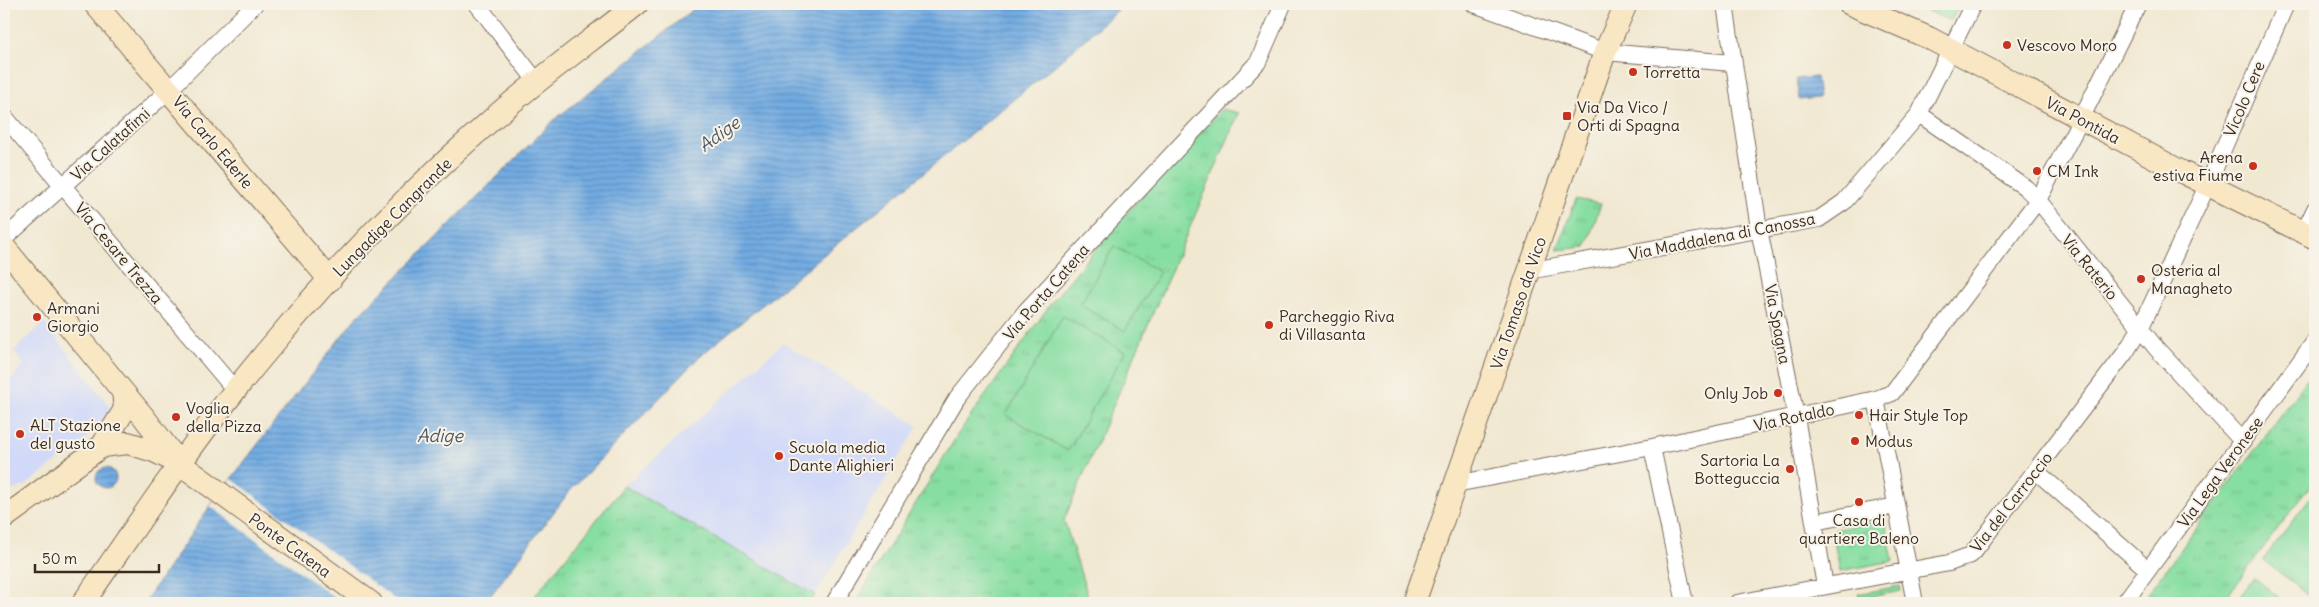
<svg xmlns="http://www.w3.org/2000/svg" width="2319" height="607" viewBox="0 0 2319 607" font-family="Delius,sans-serif">
	<style>
		.built { fill: #d1d9f9 }
		.grass { fill: url(#grass-tufts); stroke: #618460 }
		.pitch { fill: #87dea2; stroke: #618460 }
		.water { fill: url(#water-rules); stroke: #566a80 }
		.pier { fill: #f1e8d1 }
		.lines { fill: none; stroke-linecap: round; stroke-linejoin: round }
		.street-casing { stroke: #7b6c5d; stroke-width: 18 }
		.secondary-casing { stroke: #7b6c5d; stroke-width: 24 }
		.street { stroke: #fff; stroke-width: 16 }
		.secondary { stroke: #f9e7c3; stroke-width: 22 }
		.poi-dot { fill: #c8321e; stroke: #f7f3e8; stroke-width: 2 }
		.labels { text-anchor: middle; dominant-baseline: central; stroke-width: 4; stroke-linejoin: round; paint-order: stroke }
		.poi-label { font-size: 16px; fill: #3b2a1e; stroke: #f7f3e8; text-anchor: start }
		.street-label { font-size: 16px; fill: #3b2a1e; stroke: #f7f3e8 }
		.water-label { font-size: 18px; font-style: italic; fill: #4e5763; stroke: #f7f3e8 }
	</style>
	<defs>
		<pattern id="grass-tufts" width="24" height="20" patternUnits="userSpaceOnUse" patternTransform="scale(1.25)"><rect width="24" height="20" fill="#87dea2"/><path d="M3 7l-1-3M5 7V3M7 7l1-3M15 17l-1-3M17 17v-4M19 17l1-3" fill="none" stroke="#75bf8b"/></pattern>
		<pattern id="water-rules" width="6" height="5" patternUnits="userSpaceOnUse" patternTransform="scale(1.25)"><rect width="6" height="5" fill="#72abe2"/><path d="M0 2.5h6" fill="none" stroke="#5f8bb7"/></pattern>
	</defs>
	<rect width="100%" height="100%" fill="#f7f3e8"/>
	<filter id="ink" filterUnits="userSpaceOnUse"><feTurbulence type="fractalNoise" baseFrequency=".02" numOctaves="2"/><feDisplacementMap in="SourceGraphic" scale="10" xChannelSelector="R" yChannelSelector="G"/><feConvolveMatrix kernelMatrix="1 2 1 2 8 2 1 2 1" color-interpolation-filters="sRGB"/></filter>
	<filter id="wash" filterUnits="userSpaceOnUse"><feTurbulence type="fractalNoise" baseFrequency=".0096" numOctaves="4" result="noise"/><feDisplacementMap in="SourceGraphic" scale="20" xChannelSelector="R" yChannelSelector="G"/><feGaussianBlur stdDeviation="1.12" result="paint"/><feColorMatrix in="noise" values="0 0 0 0 0 0 0 0 0 0 0 0 0 0 0 0 0 1.4 0 .05"/><feComposite in="paint" operator="in"/></filter>
	<g filter="url(#wash)">
		<rect width="100%" height="100%" fill="#f1e8d1"/>
		<path class="built" d="M44,322L113,411L85,440L25,486L13,490L4,478V389L24,364L14,351Z
			M783,343L918,426L815,595L624,486Z"/>
		<path class="grass" d="M1911,4H1960L1951,21Z
			M1222,109L1239,113L1064,520L1090,603H855L958,434L1052,302L1111,230Z
			M1576,199L1601,204L1586,247L1557,250Z
			M2315,369V479L2222,603H2141Z
			M624,486L815,595L810,603H529Z
			M1885,520L1893,561L1840,571L1832,530Z
			M1900,586L1901,591L1859,599L1858,594Z"/>
		<path class="pitch" d="M1114,246L1160,272L1125,331L1080,305Z
			M1063,316L1125,352L1068,451L1006,415Z
			M2315,491V600L2263,560Z
			M2254,578L2287,603H2235Z"/>
		<path class="water" d="M700,4H1125L1052,68L700,356L569,492L485,603H144L210,506L354,320L553,121Z
			M1816,77L1819,98L1799,100L1796,79Z
			M96 478a10 10 0 1 1 20 0a10 10 0 1 1-20 0Z"/>
		<path class="pier" d="M232,479L400,603H342L210,506Z"/>
	</g>
	<g filter="url(#ink)">
		<g class="lines">
			<g class="street-casing">
				<path id="street" d="M477,4L537,82
					M1474,4L1605,52L1732,63
					M1725,4L1759,229L1796,417L1825,586
					M1919,114L2026,188L2038,200L2156,348L2243,442
					M4,116L235,390
					M2304,232L2315,209
					M4,239L169,90L255,4
					M1528,271L1819,219L1844,202L1919,114L1973,4
					M1876,399L1915,603
					M1652,447L1685,603
					M2036,471L2148,570
					M1455,484L1652,447L1876,399L1892,393L2038,200L2081,119L2138,4
					M1814,522L1896,506
					M834,603L957,398L1025,312L1258,62L1282,7L1280,4
					M1737,603L1949,563L1971,555L2125,353L2140,329L2208,184L2286,4
					M2124,603L2315,341"/>
			</g>
			<g class="secondary-casing">
				<path id="secondary" d="M95,4L330,280
					M1850,4L1929,38L2182,172L2315,238
					M4,247L143,416L179,463L371,603
					M102,446L125,409L123,392
					M4,518L102,446L128,443L154,451L176,462
					M83,603C144,515 203,426 273,344C339,265 412,189 489,122C536,80 588,43 637,4
					M1414,603L1605,52L1626,4"/>
			</g>
			<use href="#street" class="street"/>
			<use href="#secondary" class="secondary"/>
		</g>
	</g>
	<g class="poi-dot">
		<circle cx="2007" cy="45" r="5"/>
		<circle cx="1633" cy="72" r="5"/>
		<rect x="1562" y="111" width="10" height="10" rx="2.5"/>
		<circle cx="2253" cy="166" r="5"/>
		<circle cx="2037" cy="171" r="5"/>
		<circle cx="2141" cy="279" r="5"/>
		<circle cx="37" cy="317" r="5"/>
		<circle cx="1269" cy="325" r="5"/>
		<circle cx="1778" cy="393" r="5"/>
		<circle cx="1859" cy="415" r="5"/>
		<circle cx="176" cy="417" r="5"/>
		<circle cx="20" cy="434" r="5"/>
		<circle cx="1855" cy="441" r="5"/>
		<circle cx="779" cy="456" r="5"/>
		<circle cx="1790" cy="469" r="5"/>
		<circle cx="1859" cy="502" r="5"/>
	</g>
	<g class="labels">
		<g class="poi-label">
			<text x="2017" y="45">Vescovo Moro</text>
			<text x="1643" y="72">Torretta</text>
			<text x="1577" y="107">Via Da Vico /<tspan x="1577" dy="18">Orti di Spagna</tspan></text>
			<text x="2243" y="157" text-anchor="end">Arena<tspan x="2243" dy="18">estiva Fiume</tspan></text>
			<text x="2047" y="171">CM Ink</text>
			<text x="2151" y="270">Osteria al<tspan x="2151" dy="18">Managheto</tspan></text>
			<text x="47" y="308">Armani<tspan x="47" dy="18">Giorgio</tspan></text>
			<text x="1279" y="316">Parcheggio Riva<tspan x="1279" dy="18">di Villasanta</tspan></text>
			<text x="1768" y="393" text-anchor="end">Only Job</text>
			<text x="186" y="408">Voglia<tspan x="186" dy="18">della Pizza</tspan></text>
			<text x="1869" y="415">Hair Style Top</text>
			<text x="30" y="425">ALT Stazione<tspan x="30" dy="18">del gusto</tspan></text>
			<text x="1865" y="441">Modus</text>
			<text x="789" y="447">Scuola media<tspan x="789" dy="18">Dante Alighieri</tspan></text>
			<text x="1780" y="460" text-anchor="end">Sartoria La<tspan x="1780" dy="18">Botteguccia</tspan></text>
			<text x="1859" y="520" text-anchor="middle">Casa di<tspan x="1859" dy="18">quartiere Baleno</tspan></text>
		</g>
		<g class="street-label">
			<text transform="translate(2244 99) rotate(-67)">Vicolo Cere</text>
			<text transform="translate(2083 120) rotate(28)">Via Pontida</text>
			<text transform="translate(213 142) rotate(50)">Via Carlo Ederle</text>
			<text transform="translate(110 144) rotate(-42)">Via Calatafimi</text>
			<text transform="translate(392 217) rotate(-45)">Lungadige Cangrande</text>
			<text transform="translate(1722 236) rotate(-11)">Via Maddalena di Canossa</text>
			<text transform="translate(119 253) rotate(50)">Via Cesare Trezza</text>
			<text transform="translate(2090 267) rotate(51)">Via Raterio</text>
			<text transform="translate(1046 292) rotate(-49)">Via Porta Catena</text>
			<text transform="translate(1518 303) rotate(-71)">Via Tomaso da Vico</text>
			<text transform="translate(1778 324) rotate(79)">Via Spagna</text>
			<text transform="translate(1794 417) rotate(-12)">Via Rotaldo</text>
			<text transform="translate(2220 472) rotate(-54)">Via Lega Veronese</text>
			<text transform="translate(2011 502) rotate(-52)">Via del Carroccio</text>
			<text transform="translate(290 545) rotate(36)">Ponte Catena</text>
		</g>
		<g class="water-label">
			<text transform="translate(719 134) rotate(-36)">Adige</text>
			<text x="440" y="435">Adige</text>
		</g>
	</g>
	<rect width="2319" height="607" fill="none" stroke="#f7f3e8" stroke-width="20"/>
	<path d="M35 564v8h124v-8" fill="none" stroke="#3b2a1e" stroke-width="2.5"/>
	<text x="42" y="564" font-size="15" fill="#3b2a1e" stroke="#f7f3e8" stroke-width="4" paint-order="stroke">50 m</text>
</svg>
